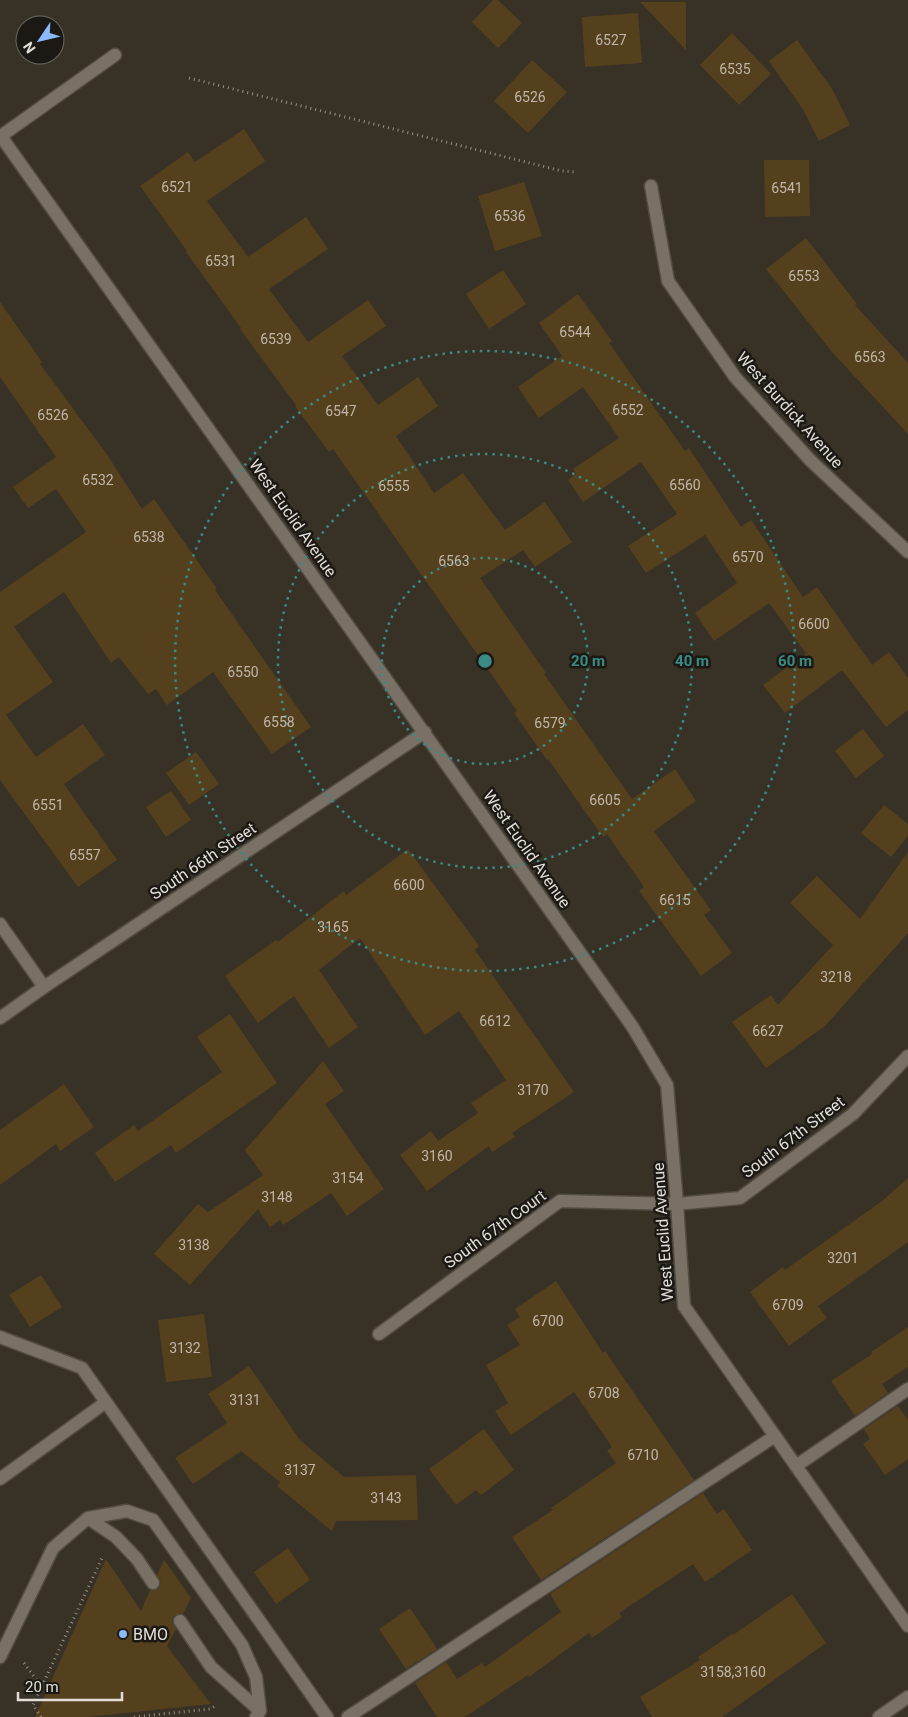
<svg xmlns="http://www.w3.org/2000/svg" width="908" height="1717" viewBox="0 0 908 1717" font-family="Roboto,sans-serif">
	<style>
		.building { fill: #55401e }
		.lines { fill: none; stroke-linecap: round; stroke-linejoin: round }
		.service-casing { stroke: #524c43; stroke-width: 15 }
		.minor-casing { stroke: #524c43; stroke-width: 15 }
		.tertiary-casing { stroke: #524c43; stroke-width: 15 }
		.path { stroke: #959087; stroke-width: 3; stroke-dasharray: 1 4; stroke-linecap: butt }
		.service { stroke: #797165; stroke-width: 12 }
		.minor { stroke: #797165; stroke-width: 12 }
		.tertiary { stroke: #797165; stroke-width: 12 }
		.ring { fill: none; stroke: #398b83; stroke-width: 2.5; stroke-dasharray: 2.5 5 }
		.poi-dot { fill: #8cb9fc; stroke: #1c1914; stroke-width: 2 }
		.labels { text-anchor: middle; dominant-baseline: central; stroke-width: 5; stroke-linejoin: round; paint-order: stroke }
		.number-label { font-size: 14px; fill: #c0b7aa }
		.street-label { font-size: 16px; fill: #e3dfd8; stroke: #1c1914 }
		.poi-label { font-size: 16px; fill: #e3dfd8; stroke: #1c1914; text-anchor: start }
		.centre { fill: #398b83; stroke: #1c1914; stroke-width: 2.5 }
		.ring-label { font-size: 15px; text-anchor: middle; font-weight: bold; fill: #398b83; stroke: #1c1914; stroke-width: 5; stroke-linejoin: round; paint-order: stroke }
	</style>
	<rect width="100%" height="100%" fill="#383126"/>
	<path class="building" d="M493,0H498L522,23L498,48L472,22Z
		M640,2H686V50Z
		M638,13L642,63L585,67L582,17Z
		M732,33L771,74L739,105L700,65Z
		M797,40L832,89L850,125L819,141L804,111L769,61Z
		M532,60L567,92L528,133L494,101Z
		M244,129L265,161L207,201L248,257L306,217L328,249L269,289L308,342L368,300L386,326L342,356L378,405L418,377L438,406L396,436L434,493L463,473L505,530L545,502L572,542L535,567L523,550L480,578L546,673L544,674L632,799L675,769L696,801L654,831L711,910L704,915L732,953L701,976L639,891L644,887L607,834L603,837L548,759L547,760L514,713L517,711L333,449L329,452L295,406L296,405L240,329L241,328L186,252L187,251L140,186L188,152L195,162Z
		M764,160H809L810,216L765,217Z
		M524,182L542,236L495,251L478,196Z
		M806,238L857,304L855,305L908,363V434L832,352L766,269Z
		M503,270L526,304L489,329L466,294Z
		M578,294L612,341L609,343L685,451L689,448L741,527L751,520L803,597L817,587L872,665L889,652L908,678V710L886,727L842,670L785,713L763,685L806,653L769,603L714,641L695,613L737,583L705,535L646,573L628,546L677,514L641,462L583,502L568,480L576,474L573,469L619,438L583,387L539,418L518,387L562,356L539,323Z
		M0,302L42,362L40,364L106,453L142,509L154,499L217,589L215,590L311,727L272,754L213,672L167,705L156,689L148,694L119,657L111,663L64,592L14,627L53,682L6,715L36,757L83,724L105,755L64,784L117,860L78,887L0,780V592L86,532L56,489L28,508L13,487L56,457L0,377Z
		M863,729L884,756L856,778L835,751Z
		M196,752L219,784L189,805L166,773Z
		M171,791L191,820L166,837L146,807Z
		M884,805L908,824V836L891,857L861,833Z
		M408,849L479,946L475,950L574,1092L512,1133L515,1137L492,1152L489,1146L427,1191L400,1155L431,1131L438,1141L478,1113L471,1103L506,1080L459,1011L425,1035L360,938L319,970L358,1027L329,1048L294,996L258,1023L225,976L276,940L278,942L344,891L346,895Z
		M908,852V933L825,1026L766,1068L732,1022L771,995L778,1005L833,945L790,903L817,876L860,919Z
		M230,1014L277,1083L176,1153L171,1145L115,1182L95,1153L134,1125L138,1131L222,1072L197,1037Z
		M323,1061L344,1091L325,1104L384,1189L347,1216L331,1193L283,1225L280,1220L270,1227L258,1209L190,1285L154,1254L198,1204L208,1212L263,1175L245,1150Z
		M64,1084L94,1127L60,1151L56,1144L0,1185V1130Z
		M908,1178V1242L818,1306L827,1318L789,1346L750,1292L783,1267L785,1270L882,1201Z
		M41,1275L62,1307L30,1327L9,1295Z
		M556,1281L603,1353L605,1351L694,1480L541,1580L512,1537L553,1510L551,1508L616,1463L607,1451L612,1447L574,1392L511,1435L495,1411L508,1403L486,1365L520,1345L507,1325L520,1317L515,1309Z
		M204,1314L212,1377L166,1382L158,1320Z
		M908,1327V1367L882,1384L888,1393L855,1416L831,1381L872,1354L871,1352Z
		M249,1366L300,1440L344,1477L416,1475L418,1520L336,1521L332,1531L277,1486L280,1482L241,1451L193,1484L175,1458L227,1423L208,1394Z
		M898,1406L908,1420V1459L885,1475L863,1444L870,1439L864,1429Z
		M484,1429L514,1470L481,1495L476,1490L456,1505L429,1469Z
		M703,1493L717,1514L724,1509L752,1550L705,1582L693,1564L619,1613L622,1617L592,1638L589,1633L529,1677L528,1675L465,1717H437L415,1683L446,1662L457,1679L482,1663L485,1667L561,1612L550,1594Z
		M288,1548L310,1580L276,1604L254,1572Z
		M106,1559L141,1611L150,1590H157L160,1586L161,1582L157,1575L164,1560L191,1598L183,1614L179,1613L173,1617L172,1622L176,1629L167,1646L211,1704L88,1717H35Z
		M792,1594L826,1643L722,1717H652L640,1697L700,1660L698,1657L732,1634L733,1635Z
		M410,1608L437,1649L406,1669L379,1629Z"/>
	<g class="lines">
		<g class="service-casing">
			<path id="service" d="M0,1337L82,1368L327,1717
				M796,1466L908,1389
				M0,1479L106,1402
				M88,1518L116,1537L137,1559L153,1583
				M180,1621L211,1667L260,1711
				M0,1657L53,1548L88,1518L127,1511L153,1520L242,1645L256,1677L260,1711L256,1717
				M348,1717L775,1436"/>
		</g>
		<g class="minor-casing">
			<path id="minor" d="M0,135L632,1026L667,1085L677,1204L684,1306L908,1626
				M1,136L115,55
				M651,186L668,281L735,377L810,460L908,552
				M0,924L44,987
				M0,1018L44,987L425,732
				M379,1334L560,1201L677,1204L740,1198L853,1114L908,1056"/>
		</g>
		<g class="tertiary-casing">
			<path id="tertiary" d="M879,1717L908,1697"/>
		</g>
		<path class="path" d="M189,78L562,171L577,172
			M24,1663L41,1686
			M41,1717L33,1705L103,1556
			M134,1717L210,1709L217,1705"/>
		<use href="#service" class="service"/>
		<use href="#minor" class="minor"/>
		<use href="#tertiary" class="tertiary"/>
	</g>
	<g class="ring">
		<circle cx="485" cy="661" r="103"/>
		<circle cx="485" cy="661" r="207"/>
		<circle cx="485" cy="661" r="310"/>
	</g>
	<circle class="poi-dot" cx="123" cy="1634" r="5"/>
	<g class="labels">
		<g class="number-label">
			<text x="611" y="40">6527</text>
			<text x="735" y="69">6535</text>
			<text x="530" y="97">6526</text>
			<text x="177" y="187">6521</text>
			<text x="787" y="188">6541</text>
			<text x="510" y="216">6536</text>
			<text x="221" y="261">6531</text>
			<text x="804" y="276">6553</text>
			<text x="575" y="332">6544</text>
			<text x="276" y="339">6539</text>
			<text x="870" y="357">6563</text>
			<text x="628" y="410">6552</text>
			<text x="341" y="411">6547</text>
			<text x="53" y="415">6526</text>
			<text x="98" y="480">6532</text>
			<text x="685" y="485">6560</text>
			<text x="394" y="486">6555</text>
			<text x="149" y="537">6538</text>
			<text x="748" y="557">6570</text>
			<text x="454" y="561">6563</text>
			<text x="814" y="624">6600</text>
			<text x="243" y="672">6550</text>
			<text x="279" y="722">6558</text>
			<text x="550" y="723">6579</text>
			<text x="605" y="800">6605</text>
			<text x="48" y="805">6551</text>
			<text x="85" y="855">6557</text>
			<text x="409" y="885">6600</text>
			<text x="675" y="900">6615</text>
			<text x="333" y="927">3165</text>
			<text x="836" y="977">3218</text>
			<text x="495" y="1021">6612</text>
			<text x="768" y="1031">6627</text>
			<text x="533" y="1090">3170</text>
			<text x="437" y="1156">3160</text>
			<text x="348" y="1178">3154</text>
			<text x="277" y="1197">3148</text>
			<text x="194" y="1245">3138</text>
			<text x="843" y="1258">3201</text>
			<text x="788" y="1305">6709</text>
			<text x="548" y="1321">6700</text>
			<text x="185" y="1348">3132</text>
			<text x="604" y="1393">6708</text>
			<text x="245" y="1400">3131</text>
			<text x="643" y="1455">6710</text>
			<text x="300" y="1470">3137</text>
			<text x="386" y="1498">3143</text>
			<text x="733" y="1672">3158,3160</text>
		</g>
		<g class="street-label">
			<text transform="translate(790 410) rotate(48)">West Burdick Avenue</text>
			<text transform="translate(293 518) rotate(55)">West Euclid Avenue</text>
			<text transform="translate(527 849) rotate(55)">West Euclid Avenue</text>
			<text transform="translate(203 861) rotate(-34)">South 66th Street</text>
			<text transform="translate(793 1137) rotate(-37)">South 67th Street</text>
			<text transform="translate(495 1229) rotate(-36)">South 67th Court</text>
			<text transform="translate(663 1232) rotate(-94)">West Euclid Avenue</text>
		</g>
		<g class="poi-label">
			<text x="133" y="1634">BMO</text>
		</g>
	</g>
	<circle cx="485" cy="661" r="8" class="centre"/>
	<g class="ring-label">
		<text x="588" y="666">20 m</text>
		<text x="692" y="666">40 m</text>
		<text x="795" y="666">60 m</text>
	</g>
	<g transform="translate(40 40) rotate(235)"><circle r="24" fill="#1c1914" stroke="#6c6862"/>
	<path d="M0-4L9 19L0 12L-9 19Z" fill="#8cb9fc"/>
	<text y="-8" font-size="14" font-weight="bold" text-anchor="middle" fill="#e3dfd8">N</text>
	</g>
	<path d="M18 1692v8h104v-8" fill="none" stroke="#e3dfd8" stroke-width="2.5"/>
	<text x="25" y="1692" font-size="15" fill="#e3dfd8" stroke="#1c1914" stroke-width="4" paint-order="stroke">20 m</text>
</svg>
